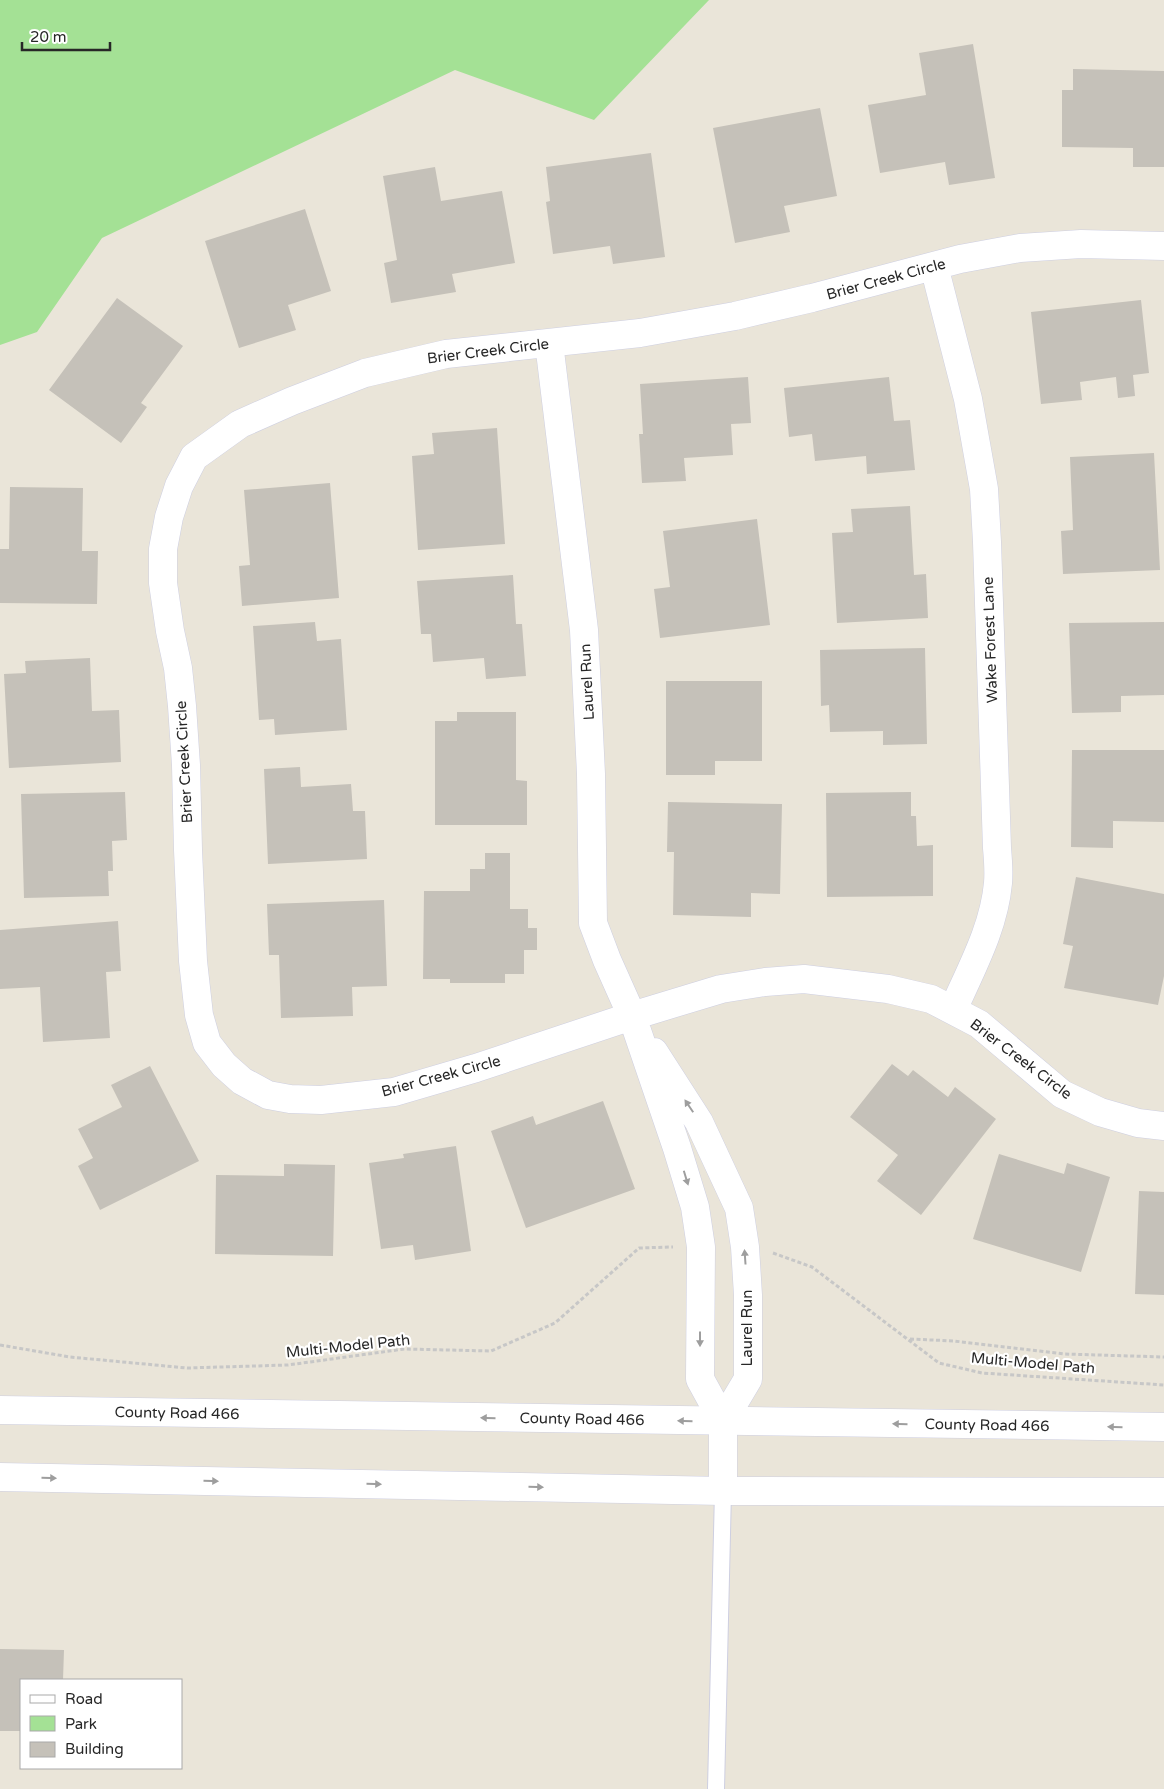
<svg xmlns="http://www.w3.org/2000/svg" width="1164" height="1789" viewBox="0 0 1164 1789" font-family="'Varela Round',sans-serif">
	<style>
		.green { fill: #a4e195 }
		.building { fill: #c5c1b9 }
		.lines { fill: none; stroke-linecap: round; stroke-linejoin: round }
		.service-casing { stroke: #cecfe1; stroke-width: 18 }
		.minor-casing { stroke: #cecfe1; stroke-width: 29 }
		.secondary-casing { stroke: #cecfe1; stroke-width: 29 }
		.path { stroke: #c7c7c7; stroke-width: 3; stroke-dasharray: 4 2.5; stroke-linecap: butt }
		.service { stroke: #fff; stroke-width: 16 }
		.minor { stroke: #fff; stroke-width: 28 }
		.secondary { stroke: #fff; stroke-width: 28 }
		.oneway { fill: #9e9e9e }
		.labels { text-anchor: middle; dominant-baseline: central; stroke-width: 4.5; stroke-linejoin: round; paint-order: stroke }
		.street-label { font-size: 15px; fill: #272727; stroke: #fff }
	</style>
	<rect width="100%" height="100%" fill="#eae5d9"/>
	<path class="green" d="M0,0H709L594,120L455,70L102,238L37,332L0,345Z"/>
	<path class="building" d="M973,44L995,178L949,185L945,162L880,173L868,105L926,95L919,53Z
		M1073,69L1164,71V167H1133V148L1062,147V90H1073Z
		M820,108L837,196L784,206L790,232L735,243L713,128Z
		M651,153L665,257L613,264L610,246L553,254L546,202L550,201L546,167Z
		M435,167L441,201L502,191L515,263L452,274L456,292L391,303L384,263L397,260L383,176Z
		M305,209L331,291L288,305L296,330L239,348L205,241Z
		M117,298L183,346L141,403L147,407L121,443L49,390Z
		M1141,300L1149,373L1133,375L1135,396L1118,398L1116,377L1080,382L1082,400L1041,404L1031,312Z
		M748,377L751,423L731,424L733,455L684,458L686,481L642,483L639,434H643L640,384Z
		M889,377L894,421L910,420L915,470L867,474L866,456L815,461L812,434L789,437L784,388Z
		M497,428L505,544L418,550L412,456L434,454L432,433Z
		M1154,453L1160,570L1063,574L1061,531L1073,530L1070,457Z
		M330,483L339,598L242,606L239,566L250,565L244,490Z
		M10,487L83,488L82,551H98L97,604L0,603V549H9Z
		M910,506L914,575L926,574L928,618L837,623L832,533L853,532L851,509Z
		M757,519L770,625L660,638L654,589L670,587L663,531Z
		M513,575L516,624H522L526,676L486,679L484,658L433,662L431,634H421L417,581Z
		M315,622L317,641L341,639L347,730L275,735L274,719L259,720L253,626Z
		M1164,622V695L1121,696V712L1072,713L1069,623Z
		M925,648L927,744L883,745V731L830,732L829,705L821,706L820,650Z
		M90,658L92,711L119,710L121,762L9,768L4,674L26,673L25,661Z
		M666,681H762V761H715V775H666Z
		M457,712H516V780L527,781V825H435V721H457Z
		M1072,750H1164V822L1113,821V848L1071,847Z
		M300,767L301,787L351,784L353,811H365L367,859L268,864L264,769Z
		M125,792L127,840L112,841L113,871H108L109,896L24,898L21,794Z
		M911,792V816H916L917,846L933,845V896L827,897L826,793Z
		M668,802L782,804L780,894L751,893V917L673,915L674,852H667Z
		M485,853H510V909H528V928H537V950H524V974H505V983H450V979H423L424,891H470V869H485Z
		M1076,877L1164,894V976L1158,1005L1064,988L1073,946L1063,944Z
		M384,900L387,986L352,987L353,1016L281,1018L279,955H269L267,904Z
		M118,921L121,971L106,972L110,1038L43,1042L40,987L0,989V930Z
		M892,1064L908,1076L913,1070L948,1097L955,1087L996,1119L921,1215L877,1181L898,1155L850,1117Z
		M150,1066L199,1161L100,1210L78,1166L93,1158L78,1129L122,1107L111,1085Z
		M603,1101L635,1189L526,1228L491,1131L533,1116L536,1125Z
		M456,1146L471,1251L415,1260L413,1245L381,1249L369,1163L404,1158L403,1154Z
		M999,1154L1064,1174L1067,1163L1110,1177L1081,1272L973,1239Z
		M284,1164L335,1165L333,1256L215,1254L216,1175L284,1176Z
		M1139,1191L1164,1192V1295L1135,1294Z
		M0,1649L64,1650L63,1680H21V1731H0Z"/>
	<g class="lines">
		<g class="service-casing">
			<path id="service" d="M716,1789L723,1491"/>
		</g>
		<g class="minor-casing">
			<path id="minor" d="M1164,246L1081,244L1020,248L960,259L812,298L735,316L640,333L446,354L365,373L292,401L240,424L194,457L179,486L169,517L163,549V583L170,631L178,668L182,706L186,765L188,850L193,961L199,1015L207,1043L224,1065L242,1081L268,1095L290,1099L321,1100L394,1092L476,1068L632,1016L721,989L765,982L804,979L888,989L931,999L979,1024L1062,1094L1100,1112L1138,1123L1164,1126
				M934,266L968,399L984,489L987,542L997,848C998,859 999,872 998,883C994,928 971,969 953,1010
				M549,343L584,630L591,774L593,923L607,960L632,1016L677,1148L695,1207L701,1247L700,1379L723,1421V1491
				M654,1052L699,1122L739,1208L745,1247L748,1295V1379L723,1421"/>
		</g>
		<g class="secondary-casing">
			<path id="secondary" d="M0,1410L1164,1427
				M0,1477L723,1491L1164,1492"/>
		</g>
		<path class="path" d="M773,1253L812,1267L939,1363L982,1373L1164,1385
			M910,1339L954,1341L1065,1354L1164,1357
			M0,1345L70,1357L187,1368L288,1365L404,1349L491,1351L555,1323L639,1248L673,1247"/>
		<use href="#service" class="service"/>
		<use href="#minor" class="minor"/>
		<use href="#secondary" class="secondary"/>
	</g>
	<defs><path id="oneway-solid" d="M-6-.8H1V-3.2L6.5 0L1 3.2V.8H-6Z" transform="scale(1.25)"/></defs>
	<g class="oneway">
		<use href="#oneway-solid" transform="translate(689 1106) rotate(-124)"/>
		<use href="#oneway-solid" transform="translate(686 1178) rotate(73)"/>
		<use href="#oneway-solid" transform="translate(745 1257) rotate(-94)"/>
		<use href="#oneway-solid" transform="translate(700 1339) rotate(90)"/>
		<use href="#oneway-solid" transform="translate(488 1418) rotate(-179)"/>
		<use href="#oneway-solid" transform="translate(685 1421) rotate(-179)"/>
		<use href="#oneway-solid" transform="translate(900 1424) rotate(-179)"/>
		<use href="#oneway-solid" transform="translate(1115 1427) rotate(-179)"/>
		<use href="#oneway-solid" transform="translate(49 1478) rotate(1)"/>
		<use href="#oneway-solid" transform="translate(211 1481) rotate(1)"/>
		<use href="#oneway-solid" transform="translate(374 1484) rotate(1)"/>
		<use href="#oneway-solid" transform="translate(536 1487) rotate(1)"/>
	</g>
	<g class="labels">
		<g class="street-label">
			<text transform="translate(886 279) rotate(-15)">Brier Creek Circle</text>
			<text transform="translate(488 351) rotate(-7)">Brier Creek Circle</text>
			<text transform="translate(990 640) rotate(-92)">Wake Forest Lane</text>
			<text transform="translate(587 682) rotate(-93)">Laurel Run</text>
			<text transform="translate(184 762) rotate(-93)">Brier Creek Circle</text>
			<text transform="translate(1021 1059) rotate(37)">Brier Creek Circle</text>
			<text transform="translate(441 1076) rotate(-15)">Brier Creek Circle</text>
			<text transform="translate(747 1328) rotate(-90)">Laurel Run</text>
			<text transform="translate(348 1346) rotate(-6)">Multi-Model Path</text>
			<text transform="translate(1033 1363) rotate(5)">Multi-Model Path</text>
			<text transform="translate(177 1413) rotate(1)">County Road 466</text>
			<text transform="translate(582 1419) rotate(1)">County Road 466</text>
			<text transform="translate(987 1425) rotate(1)">County Road 466</text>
		</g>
	</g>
	<rect x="20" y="1679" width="162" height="90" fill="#ffffff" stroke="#a9a9a9"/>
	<rect x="30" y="1695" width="25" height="8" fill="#ffffff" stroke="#a9a9a9"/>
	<text x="65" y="1704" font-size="15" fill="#272727">Road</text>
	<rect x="30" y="1716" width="25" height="15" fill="#a4e195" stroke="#a9a9a9"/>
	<text x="65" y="1729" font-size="15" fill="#272727">Park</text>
	<rect x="30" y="1742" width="25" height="15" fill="#c5c1b9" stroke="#a9a9a9"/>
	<text x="65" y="1754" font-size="15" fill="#272727">Building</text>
	<path d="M22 42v8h88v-8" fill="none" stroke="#272727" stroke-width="2.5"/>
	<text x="30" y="42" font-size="15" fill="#272727" stroke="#ffffff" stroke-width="4" paint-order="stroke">20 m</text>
</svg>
